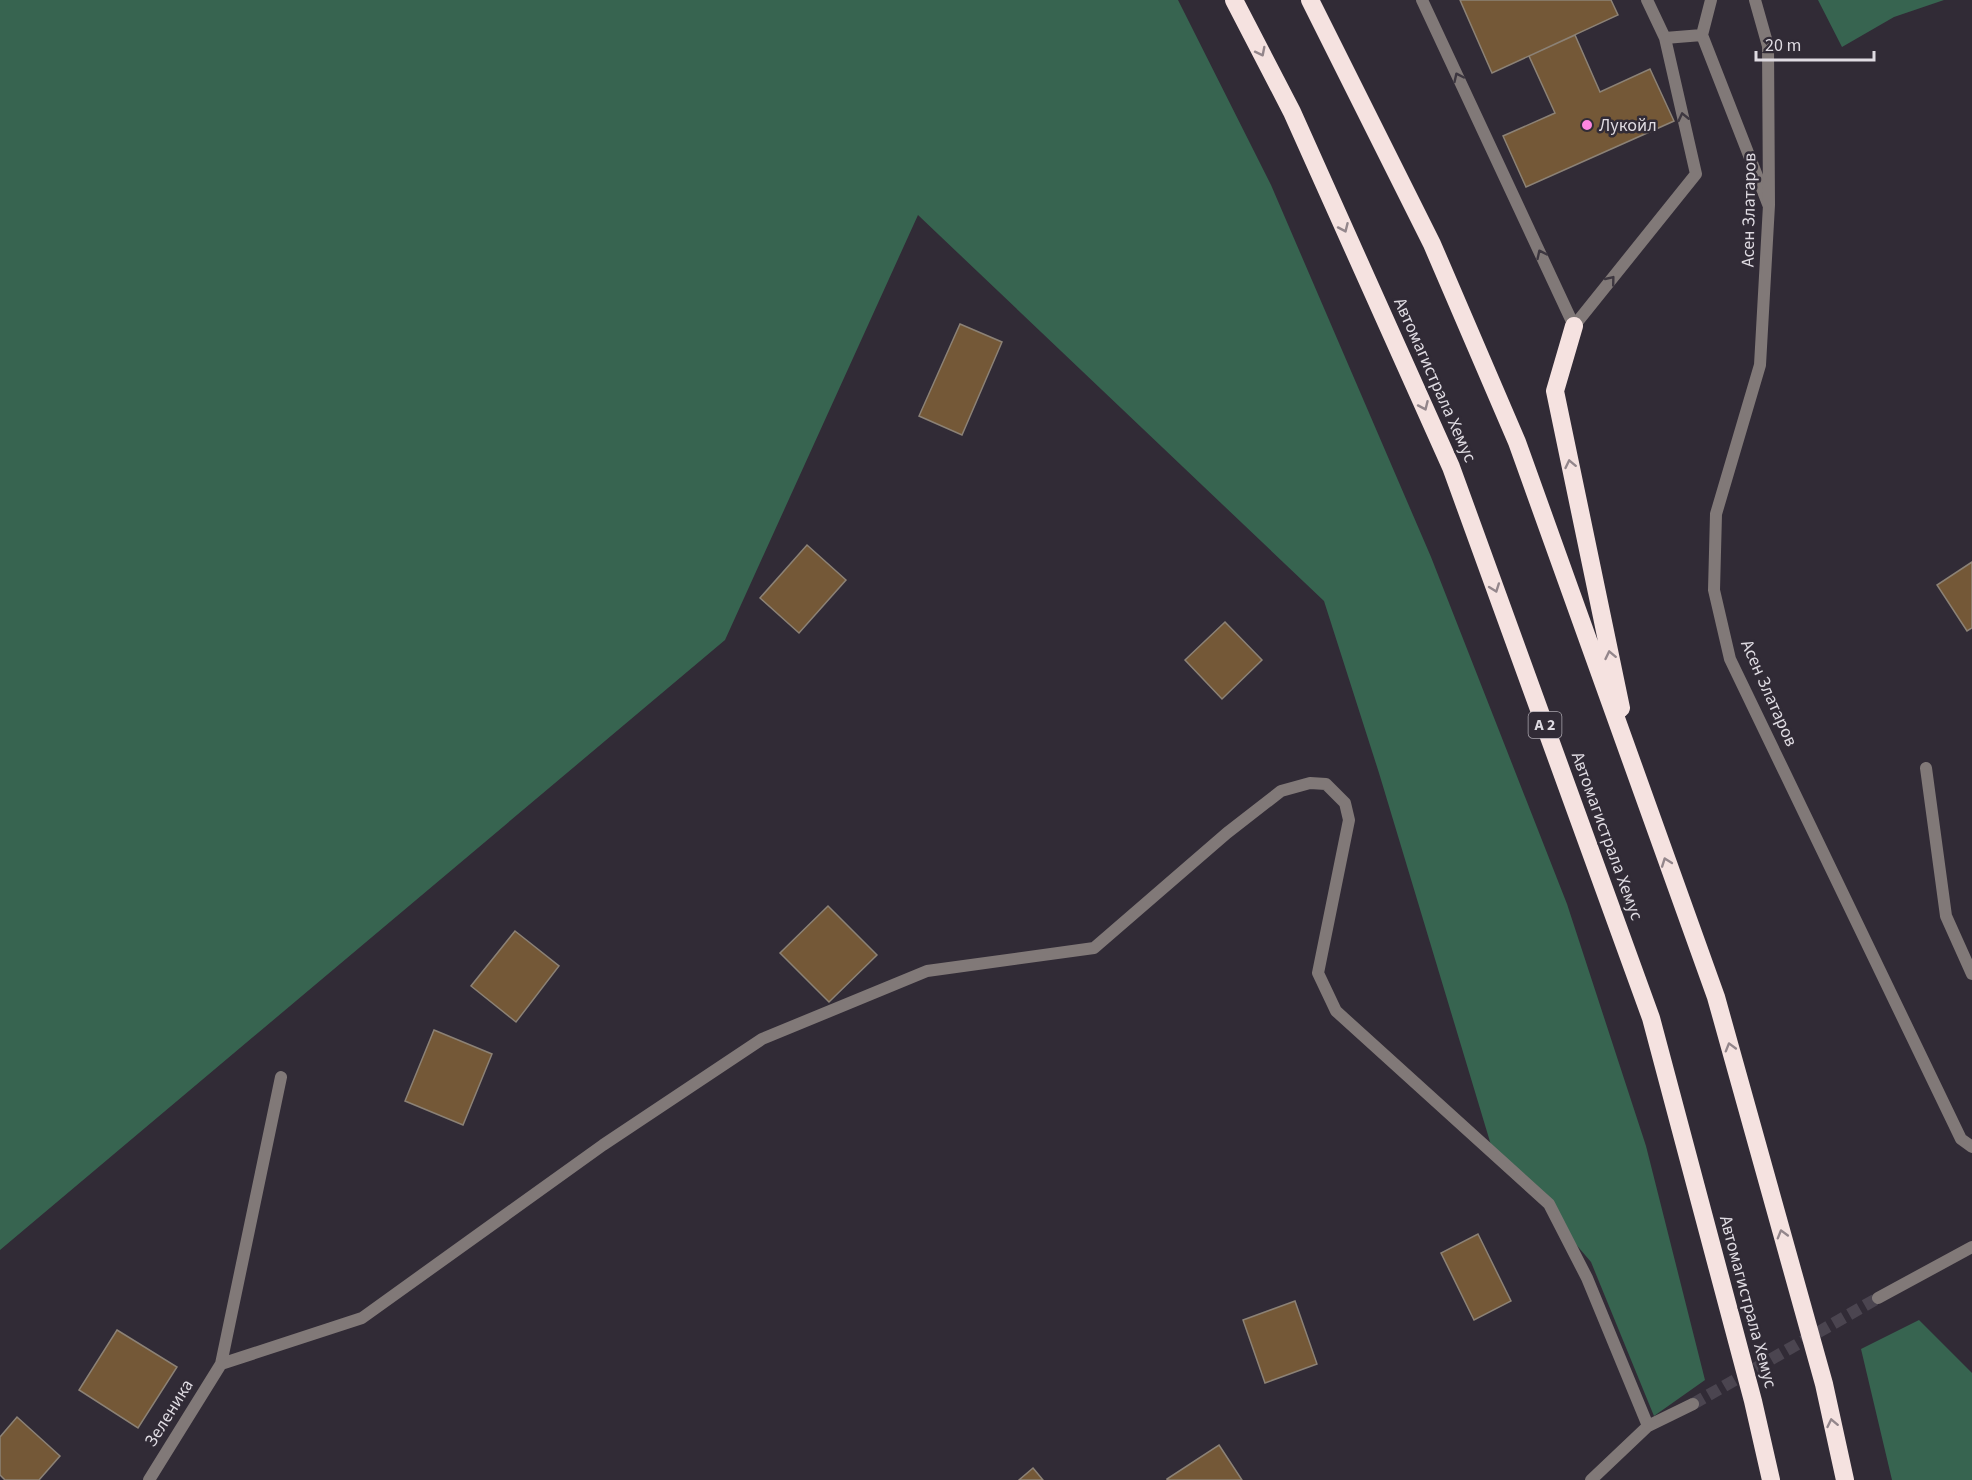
<svg xmlns="http://www.w3.org/2000/svg" width="1972" height="1480" viewBox="0 0 1972 1480" font-family="'Source Sans 3',sans-serif">
	<style>
		.forest { fill: #376450 }
		.building { fill: #745837; stroke: #8c8276; stroke-width: 1.5 }
		.lines { fill: none; stroke-linecap: round; stroke-linejoin: round }
		.street-tunnel { stroke: #4b4550; stroke-width: 12; stroke-dasharray: 12 6; stroke-linecap: butt }
		.lane { stroke: #817978; stroke-width: 12 }
		.street { stroke: #817978; stroke-width: 12 }
		.highway { stroke: #f5e2e0; stroke-width: 18 }
		.oneway { stroke: #93868b }
		.oneway2 { stroke: #3d3740 }
		.poi-dot { fill: #fd86e1; stroke: #312b36; stroke-width: 2 }
		.labels { text-anchor: middle; dominant-baseline: central; stroke-width: 5; stroke-linejoin: round; paint-order: stroke }
		.shield { fill: #312b36; stroke: #aba6ae; stroke-width: 1.5 }
		.shield-label { font-size: 16px; font-weight: bold; fill: #dfdbe2 }
		.poi-label { font-size: 18px; fill: #dfdbe2; stroke: #312b36; text-anchor: start }
		.street-label { font-size: 18px; fill: #dfdbe2; stroke: #312b36 }
	</style>
	<rect width="100%" height="100%" fill="#312b36"/>
	<path class="forest" d="M0,0H1178L1271,185L1431,557L1567,904L1646,1146L1705,1380L1654,1416L1591,1262L1491,1145L1379,773L1324,601L918,215L725,640L0,1250Z
		M1818,0H1944L1894,17L1842,47Z
		M1919,1320L1972,1373V1480H1892L1861,1349Z"/>
	<path class="building" d="M1460,0H1611L1618,15L1492,73Z
		M1575,35L1600,92L1650,69L1674,121L1526,187L1503,136L1555,113L1529,56Z
		M960,324L1002,342L962,435L919,416Z
		M807,545L846,580L799,633L760,598Z
		M1972,562V628L1967,631L1937,585Z
		M1225,622L1262,660L1222,699L1185,660Z
		M828,906L877,955L829,1002L780,953Z
		M515,931L559,966L516,1022L471,986Z
		M434,1030L492,1054L463,1125L405,1101Z
		M1478,1234L1511,1301L1474,1320L1441,1253Z
		M1295,1301L1317,1364L1265,1383L1243,1320Z
		M117,1330L177,1367L138,1428L79,1390Z
		M17,1417L60,1456L39,1480H5L0,1475V1437Z
		M1219,1445L1242,1480H1167V1479Z
		M1033,1468L1043,1480H1019Z"/>
	<g class="lines">
		<path class="street-tunnel" d="M1693,1404L1878,1298"/>
		<path class="lane" d="M1422,0L1574,326L1696,174L1665,38L1647,0
			M1702,35L1711,0
			M1665,38L1702,35L1768,204
			M1926,768L1946,916L1972,974"/>
		<path class="street" d="M1755,0L1768,46L1769,205L1760,365L1716,514L1714,590L1730,659L1961,1139L1972,1147
			M281,1077L221,1364L362,1318L603,1145L762,1039L927,971L1094,948L1227,833L1281,791L1310,783L1326,784L1345,803L1349,820L1318,973L1336,1011L1549,1204L1587,1278L1648,1426
			M1878,1298L1972,1247
			M149,1480L221,1364
			M1591,1480L1648,1426L1693,1404"/>
		<path class="highway" d="M1234,0L1292,112L1451,467L1651,1018L1753,1401L1771,1480
			M1310,0L1432,244L1517,442L1716,997L1824,1384L1845,1480
			M1574,326L1555,391L1621,708"/>
	</g>
	<defs><path id="oneway-chevron" d="M-2-3.5L2.5 0L-2 3.5" fill="none" stroke-width="1.6" stroke-linecap="round" stroke-linejoin="round" transform="scale(1.5)"/></defs>
	<g class="oneway">
		<use href="#oneway-chevron" transform="translate(1261 52) rotate(63)"/>
		<use href="#oneway-chevron" transform="translate(1344 228) rotate(66)"/>
		<use href="#oneway-chevron" transform="translate(1424 406) rotate(66)"/>
		<use href="#oneway-chevron" transform="translate(1570 464) rotate(-102)"/>
		<use href="#oneway-chevron" transform="translate(1495 588) rotate(70)"/>
		<use href="#oneway-chevron" transform="translate(1610 655) rotate(-102)"/>
		<use href="#oneway-chevron" transform="translate(1666 862) rotate(-110)"/>
		<use href="#oneway-chevron" transform="translate(1730 1047) rotate(-106)"/>
		<use href="#oneway-chevron" transform="translate(1782 1234) rotate(-106)"/>
		<use href="#oneway-chevron" transform="translate(1832 1423) rotate(-102)"/>
	</g>
	<g class="oneway2">
		<use href="#oneway-chevron" transform="translate(1458 77) rotate(-115)"/>
		<use href="#oneway-chevron" transform="translate(1683 117) rotate(-103)"/>
		<use href="#oneway-chevron" transform="translate(1541 254) rotate(-115)"/>
		<use href="#oneway-chevron" transform="translate(1611 280) rotate(-51)"/>
	</g>
	<circle class="poi-dot" cx="1587" cy="125" r="6"/>
	<g class="labels">
		<rect class="shield" x="1528.5" y="712" width="33" height="26" rx="4.5"/>
		<g class="shield-label">
			<text x="1545" y="725">A 2</text>
		</g>
		<g class="poi-label">
			<text x="1599" y="125">Лукойл</text>
		</g>
		<g class="street-label">
			<text transform="translate(1749 210) rotate(-89)">Асен Златаров</text>
			<text transform="translate(1435 380) rotate(66)">Автомагистрала Хемус</text>
			<text transform="translate(1769 693) rotate(66)">Асен Златаров</text>
			<text transform="translate(1607 836) rotate(70)">Автомагистрала Хемус</text>
			<text transform="translate(1748 1302) rotate(75)">Автомагистрала Хемус</text>
			<text transform="translate(169 1413) rotate(-58)">Зеленика</text>
		</g>
	</g>
	<path d="M1756 51v9h118v-9" fill="none" stroke="#dfdbe2" stroke-width="3"/>
	<text x="1765" y="51" font-size="18" fill="#dfdbe2" stroke="#312b36" stroke-width="4.5" paint-order="stroke">20 m</text>
</svg>
